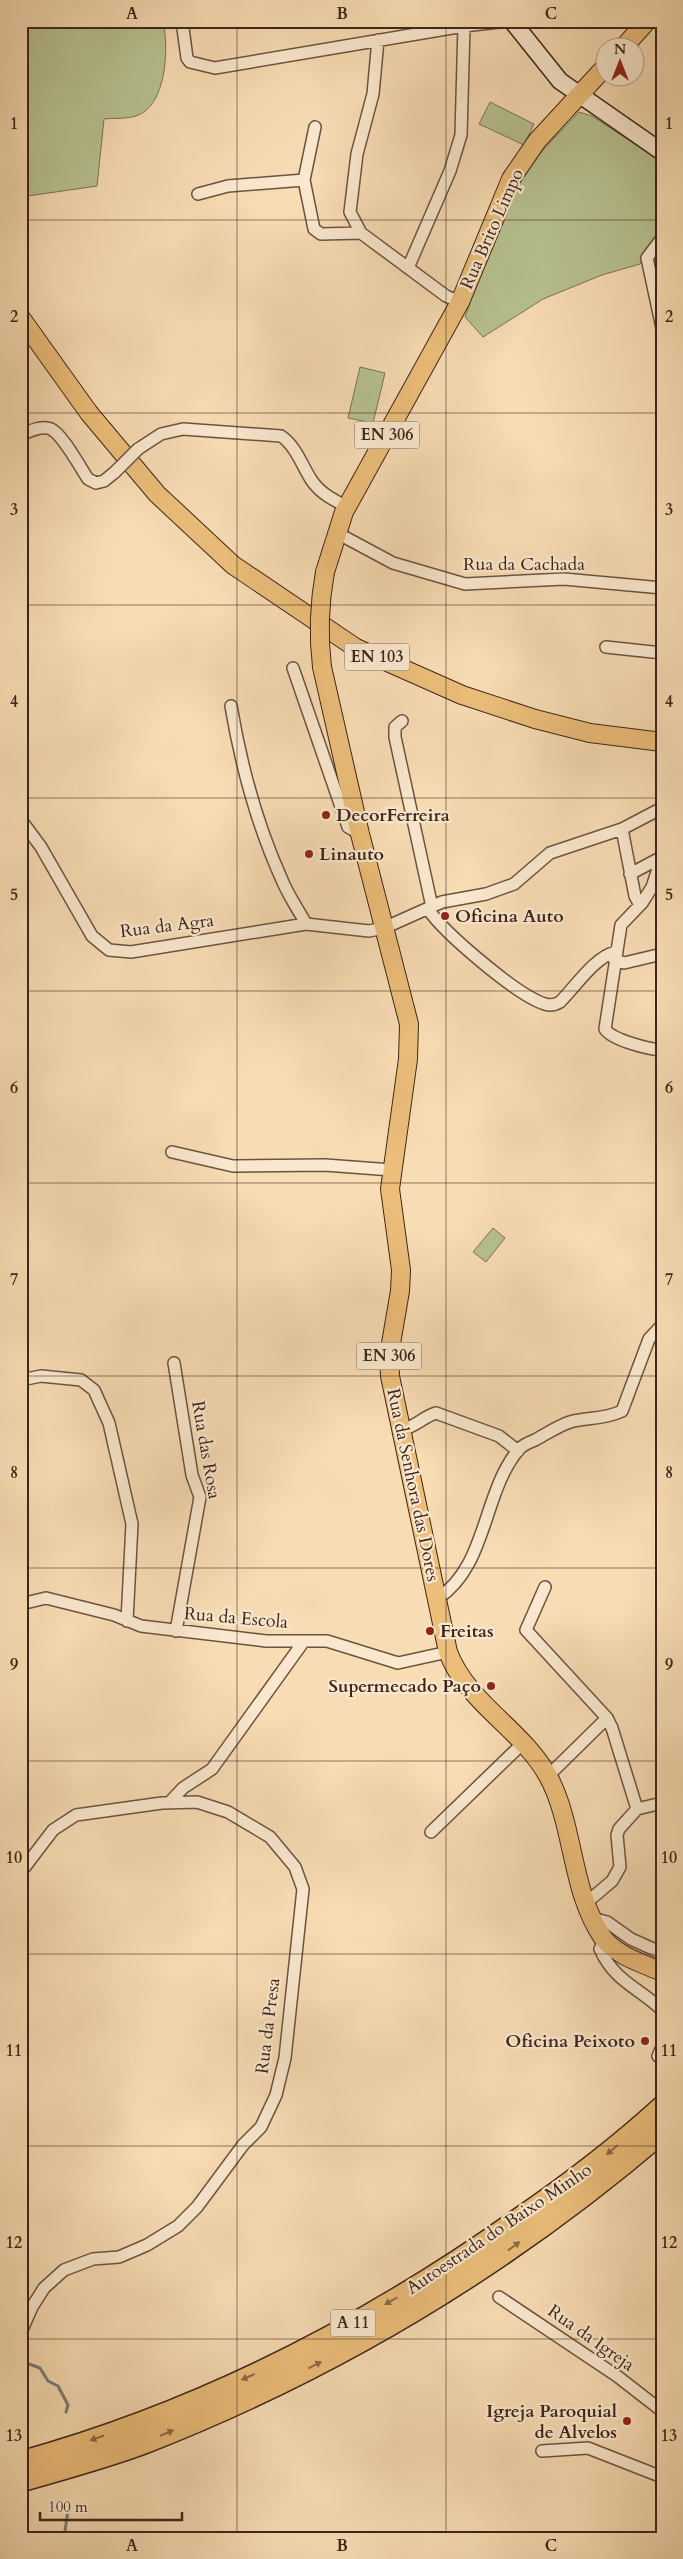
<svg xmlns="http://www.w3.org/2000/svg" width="683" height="2559" viewBox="0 0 683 2559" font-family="Cardo,serif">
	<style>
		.green { fill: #b8c291; stroke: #7a7456 }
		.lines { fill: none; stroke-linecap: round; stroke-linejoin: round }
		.stream { stroke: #787e78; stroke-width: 3 }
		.street-casing { stroke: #6c5341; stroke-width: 14 }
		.secondary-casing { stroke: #3d251b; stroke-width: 19 }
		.primary-casing { stroke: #3d251b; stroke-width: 20 }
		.highway-casing { stroke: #3d251b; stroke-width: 24 }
		.street { stroke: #fae8ce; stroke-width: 11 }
		.secondary { stroke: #fae8ce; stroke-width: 16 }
		.primary { stroke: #ecbe7a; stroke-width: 18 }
		.highway { stroke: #ecbe7a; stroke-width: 21 }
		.street-bridge-casing { stroke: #6c5341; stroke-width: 14; stroke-linecap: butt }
		.primary-bridge-casing { stroke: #3d251b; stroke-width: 20; stroke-linecap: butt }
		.street-bridge { stroke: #fae8ce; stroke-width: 11 }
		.primary-bridge { stroke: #ecbe7a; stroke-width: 18 }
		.oneway { fill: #8c6a46 }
		.grid { fill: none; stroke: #3d251b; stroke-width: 1; stroke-opacity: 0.55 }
		.poi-dot { fill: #8f2418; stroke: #fae8ce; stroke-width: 2 }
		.labels { text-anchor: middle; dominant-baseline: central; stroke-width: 4.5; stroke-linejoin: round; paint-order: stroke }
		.shield { fill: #fae8ce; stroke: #766051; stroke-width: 1 }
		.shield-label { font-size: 16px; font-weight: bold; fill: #3d251b }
		.street-label { font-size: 18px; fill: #3d251b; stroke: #fae8ce }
		.poi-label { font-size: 18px; font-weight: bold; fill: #3d251b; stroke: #fae8ce; text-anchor: start }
		.neatline { fill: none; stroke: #3d251b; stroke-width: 2 }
		.grid-label { font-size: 16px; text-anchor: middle; font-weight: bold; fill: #3d251b }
	</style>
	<rect width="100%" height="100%" fill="#f8dcb4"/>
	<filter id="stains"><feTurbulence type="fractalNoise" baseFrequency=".004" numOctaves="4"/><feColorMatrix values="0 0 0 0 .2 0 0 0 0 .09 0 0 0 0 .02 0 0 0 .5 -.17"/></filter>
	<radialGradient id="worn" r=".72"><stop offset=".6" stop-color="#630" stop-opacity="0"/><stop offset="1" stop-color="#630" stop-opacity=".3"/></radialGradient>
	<path class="green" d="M21,21H163C169,47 167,106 136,116C126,119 114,118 104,119L97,186L21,197Z
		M490,102L534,124L524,145L479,124Z
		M579,112L592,116L662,162V224L640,264L602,275L543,299L483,337L465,317C483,268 500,204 532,163C546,145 564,129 579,112Z
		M360,367L385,373L373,423L348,418Z
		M493,1228L505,1238L486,1262L473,1252Z"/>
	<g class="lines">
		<path class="stream" d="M21,2361L40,2368L48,2381L58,2386L68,2405L66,2412
			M64,2538L69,2503"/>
		<g class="street-casing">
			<path id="street" d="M182,21L187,58L190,62L215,68L464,26L508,21
				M378,40L373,94L357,154L350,212L361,233L446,296L460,302
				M315,127L304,180L314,229L321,234L361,233
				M198,194L228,186L304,180
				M662,238L647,258L662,328
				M408,268L450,171L461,135L464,26
				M21,435C30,431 42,425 51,429C63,435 80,467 88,479L96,483L104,481L115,472
				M138,449L161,434L183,429L281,436C296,446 302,466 312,481C321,494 334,500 347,507
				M337,533L393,563L465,584L564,579L662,588
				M606,647L662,653
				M293,668L348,827L360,834
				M231,706C241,765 257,825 282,880C288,895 298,909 306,924
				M402,721L395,727V737L432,907
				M21,820L41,847L92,936L109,950L131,952L306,924L369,931L384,928L442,902L486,894L514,884L550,853L622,829L662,808
				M622,829L635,896L640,905
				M662,857L652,887L642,903L621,925L605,1029C612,1040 648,1049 662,1050
				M630,874L662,857
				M428,909C444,933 518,996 545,1004C551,1006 555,1005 560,1002C575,987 595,957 615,952
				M614,959L624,963L662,954
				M172,1152L233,1166L325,1165L392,1170
				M174,1363L192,1475L200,1497L176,1631
				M21,1380L41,1376L81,1380L94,1390L109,1423L132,1524L127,1621
				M401,1430C415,1427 423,1417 436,1413L499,1436L518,1451
				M545,1587L526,1630L607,1718L612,1728L637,1809
				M437,1599C488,1566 482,1493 519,1449C523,1445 530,1442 535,1440C546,1434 558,1426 570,1422C588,1417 603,1420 622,1411L649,1339L662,1325
				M21,1604L46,1598L114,1615L141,1626L266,1641H327L398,1663L448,1652
				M548,1776L607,1718
				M169,1803L183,1788L212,1769L304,1641
				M431,1832L522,1744
				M21,1872L53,1830L76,1815L162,1803L197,1802L228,1812L270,1837L295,1867L303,1889L285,2058L276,2095L261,2127L243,2145L197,2207L178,2226L147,2245L119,2257L93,2259L64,2270L44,2288L32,2307L21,2332
				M586,1903L612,1881L620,1867L617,1835L619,1829L637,1809L662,1803
				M592,1918L607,1922L631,1939L662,1953
				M604,1939L600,1949C615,1982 638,1987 662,2010
				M658,2056L662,2047
				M499,2297L617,2376L662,2411
				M542,2451L588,2448L662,2477"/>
		</g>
		<g class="secondary-casing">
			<path id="secondary" d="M512,21L560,81L662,152"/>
		</g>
		<g class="primary-casing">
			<path id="primary" d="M623,48L647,21
				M21,318L89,413L157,494L233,565L356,648L462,695L535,719L590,733L662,742
				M325,572L344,512L460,302L511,179L537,141L606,66
				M322,667L360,834L409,1024L408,1059L390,1189L401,1270L400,1291L389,1355L390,1376L448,1652C467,1703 522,1729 548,1776C575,1826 570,1890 603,1938C617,1956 642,1963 662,1972"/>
		</g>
		<g class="highway-casing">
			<path id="highway" d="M21,2462C198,2413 366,2327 516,2221C567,2186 616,2149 662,2107
				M21,2481C62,2469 104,2458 144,2443C333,2369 508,2264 662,2132"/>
		</g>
		<use href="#street" class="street"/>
		<use href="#secondary" class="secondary"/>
		<use href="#primary" class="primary"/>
		<use href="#highway" class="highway"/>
		<g class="street-bridge-casing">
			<path id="street-bridge" d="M115,472L138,449"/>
		</g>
		<g class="primary-bridge-casing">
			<path id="primary-bridge" d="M322,667C318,634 319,605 325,572"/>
		</g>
		<use href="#street-bridge" class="street-bridge"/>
		<use href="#primary-bridge" class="primary-bridge"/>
	</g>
	<defs><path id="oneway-solid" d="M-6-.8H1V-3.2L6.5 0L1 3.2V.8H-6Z" transform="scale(1.25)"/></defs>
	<g class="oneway">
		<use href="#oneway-solid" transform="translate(612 2150) rotate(140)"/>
		<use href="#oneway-solid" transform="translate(514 2246) rotate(-36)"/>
		<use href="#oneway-solid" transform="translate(391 2301) rotate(150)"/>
		<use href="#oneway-solid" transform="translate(315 2365) rotate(-27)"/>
		<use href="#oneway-solid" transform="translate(248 2377) rotate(156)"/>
		<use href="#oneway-solid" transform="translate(167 2433) rotate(-23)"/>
		<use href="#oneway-solid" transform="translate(97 2438) rotate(161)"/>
	</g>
	<path class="grid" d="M237,21V2538M446,21V2538M21,220H662M21,413H662M21,605H662M21,798H662M21,991H662M21,1183H662M21,1376H662M21,1568H662M21,1761H662M21,1954H662M21,2146H662M21,2339H662"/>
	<g class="poi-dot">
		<circle cx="326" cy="815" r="5"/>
		<circle cx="309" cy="854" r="5"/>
		<circle cx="445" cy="916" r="5"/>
		<circle cx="430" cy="1631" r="5"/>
		<circle cx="491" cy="1686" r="5"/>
		<circle cx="645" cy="2041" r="5"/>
		<circle cx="627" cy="2421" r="5"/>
	</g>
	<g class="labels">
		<g class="shield">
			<rect x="354.5" y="421.5" width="65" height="27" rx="4"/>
			<rect x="344.5" y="643.5" width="65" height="27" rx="4"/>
			<rect x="356.5" y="1342.5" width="65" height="27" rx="4"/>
			<rect x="330.5" y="2309.5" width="45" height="27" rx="4"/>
		</g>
		<g class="shield-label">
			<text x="387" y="435">EN 306</text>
			<text x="377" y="657">EN 103</text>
			<text x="389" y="1356">EN 306</text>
			<text x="353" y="2323">A 11</text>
		</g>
		<g class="street-label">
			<text transform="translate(492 229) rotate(-66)">Rua Brito Limpo</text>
			<text x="524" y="564">Rua da Cachada</text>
			<text transform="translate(167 926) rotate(-7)">Rua da Agra</text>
			<text transform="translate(206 1450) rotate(80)">Rua das Rosa</text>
			<text transform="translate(413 1485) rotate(78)">Rua da Senhora das Dores</text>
			<text transform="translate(236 1618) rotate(5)">Rua da Escola</text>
			<text transform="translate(268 2026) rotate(-83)">Rua da Presa</text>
			<text transform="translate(499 2229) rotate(-34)">Autoestrada do Baixo Minho</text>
			<text transform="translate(591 2338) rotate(35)">Rua da Igreja</text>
		</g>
		<g class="poi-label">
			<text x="336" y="815">DecorFerreira</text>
			<text x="319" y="854">Linauto</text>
			<text x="455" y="916">Oficina Auto</text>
			<text x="440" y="1631">Freitas</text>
			<text x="481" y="1686" text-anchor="end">Supermecado Paço</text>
			<text x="635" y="2041" text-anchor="end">Oficina Peixoto</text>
			<text x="617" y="2411" text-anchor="end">Igreja Paroquial<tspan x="617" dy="21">de Alvelos</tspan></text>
		</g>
	</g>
	<rect width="683" height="2559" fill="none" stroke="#f8dcb4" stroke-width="55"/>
	<g transform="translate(620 62)"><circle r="24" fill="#fae8ce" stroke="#ae9a86"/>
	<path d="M0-4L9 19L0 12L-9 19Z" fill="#8f2418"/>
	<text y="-8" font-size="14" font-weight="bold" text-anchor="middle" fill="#3d251b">N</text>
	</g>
	<path d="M40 2512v8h142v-8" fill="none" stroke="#3d251b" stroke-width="2.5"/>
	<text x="48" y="2512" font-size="15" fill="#3d251b" stroke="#fae8ce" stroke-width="4" paint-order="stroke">100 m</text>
	<rect x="28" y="28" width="628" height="2504" class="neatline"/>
	<g class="grid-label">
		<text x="132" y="19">A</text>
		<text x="342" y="19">B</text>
		<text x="551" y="19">C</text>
		<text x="14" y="129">1</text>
		<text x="669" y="129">1</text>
		<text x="14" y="322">2</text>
		<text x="669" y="322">2</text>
		<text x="14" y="515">3</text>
		<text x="669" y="515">3</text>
		<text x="14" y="707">4</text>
		<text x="669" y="707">4</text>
		<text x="14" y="900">5</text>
		<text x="669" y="900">5</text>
		<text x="14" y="1093">6</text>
		<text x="669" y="1093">6</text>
		<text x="14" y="1285">7</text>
		<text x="669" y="1285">7</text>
		<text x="14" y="1478">8</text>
		<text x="669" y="1478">8</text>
		<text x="14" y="1670">9</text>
		<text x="669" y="1670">9</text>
		<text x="14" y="1863">10</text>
		<text x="669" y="1863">10</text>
		<text x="14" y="2056">11</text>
		<text x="669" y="2056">11</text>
		<text x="14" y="2248">12</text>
		<text x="669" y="2248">12</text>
		<text x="14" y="2441">13</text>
		<text x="669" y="2441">13</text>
		<text x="132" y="2551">A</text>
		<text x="342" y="2551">B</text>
		<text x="551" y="2551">C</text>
	</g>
	<rect width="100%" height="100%" filter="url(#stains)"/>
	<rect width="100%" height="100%" fill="url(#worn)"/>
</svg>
